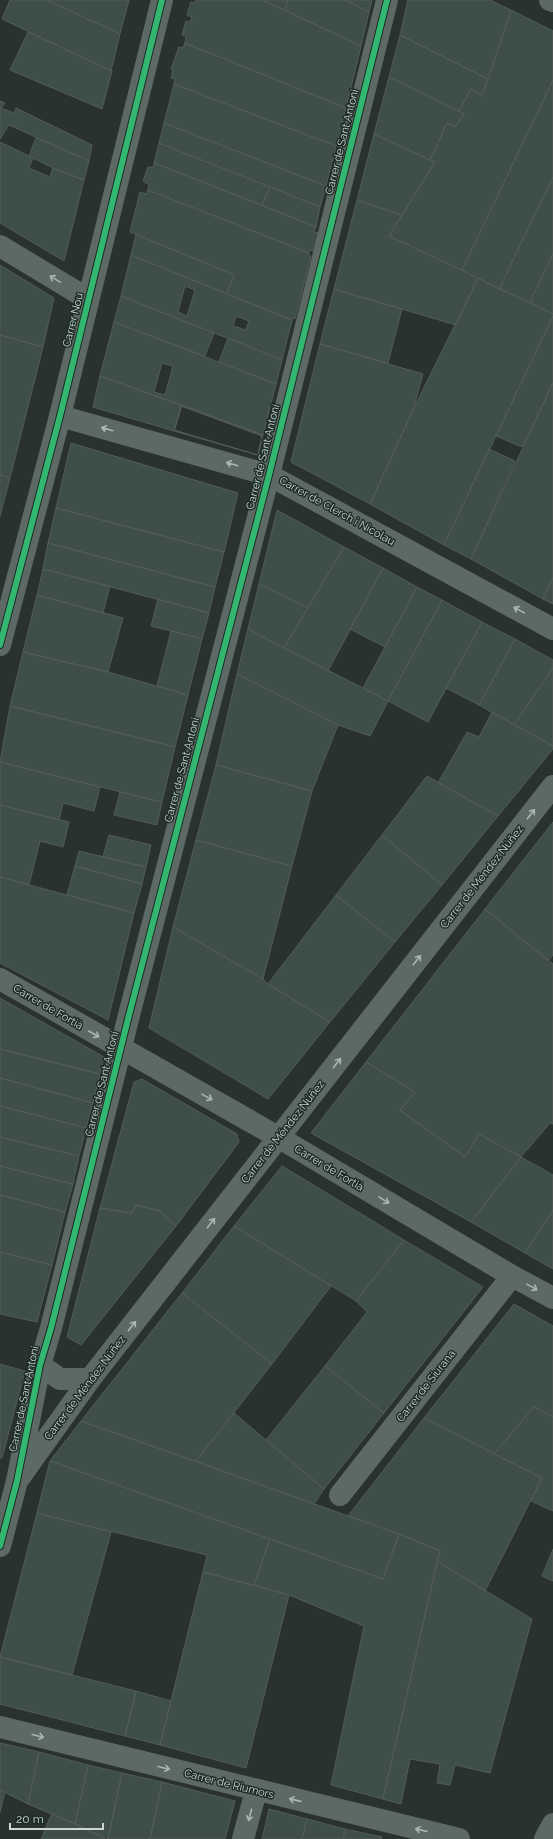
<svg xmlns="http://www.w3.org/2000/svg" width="553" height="1839" viewBox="0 0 553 1839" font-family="Raleway,sans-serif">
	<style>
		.building { fill: #3e4e49; stroke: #545b58; fill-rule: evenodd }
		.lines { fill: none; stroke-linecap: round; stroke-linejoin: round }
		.minor { stroke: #5d6965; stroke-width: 22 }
		.tertiary { stroke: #5d6965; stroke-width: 22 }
		.cycleway-casing { stroke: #1c2c26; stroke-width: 8 }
		.cycleway { stroke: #33b770; stroke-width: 6 }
		.oneway { stroke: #abb5b1 }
		.labels { text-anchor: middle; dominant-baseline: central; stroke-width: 3; stroke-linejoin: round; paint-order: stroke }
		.street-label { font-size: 11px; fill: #ccd6d2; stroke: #1c2c26 }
	</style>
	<rect width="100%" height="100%" fill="#2a322f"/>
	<path class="building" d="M10,0H47L120,34L111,71L2,19Z
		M47,0H129L120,34Z
		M196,0H262L361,46L346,108L185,43L186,36L182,35L186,21L190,22L192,17L187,15L191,2L195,3Z
		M262,0H288L285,10Z
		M288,0H345L369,12L361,46L285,10Z
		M345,0H372L369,12Z
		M408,0H490L511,10L488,79L400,35Z
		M511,10L553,31V80L462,270L389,236L435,162L430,160L447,123L455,127L464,114L459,111L471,89L482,96Z
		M28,32L112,71L102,109L10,70Z
		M400,35L488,79L482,96L471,89L459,111L389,77Z
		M185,43L346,108L342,121L346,123L341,143L337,141L336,146L174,84L175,79L171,78L173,69H171L179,47L183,48Z
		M389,77L464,114L455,127L447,123L430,160L374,134Z
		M553,80V177L499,289L462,270Z
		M174,84L336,146L326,186L164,123Z
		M0,101L5,103L1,108L14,113L16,108L92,145L89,161L9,125L0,139Z
		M164,123L326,186L320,207L159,143Z
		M374,134L435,162L402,215L357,200Z
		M36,138L89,161L84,180L53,168L29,156Z
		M0,142L33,158L29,168L50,177L53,168L84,180L64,261L0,223Z
		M159,143L270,187L262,205L154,163Z
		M154,163L316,227L314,232L319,233L314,251L310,250L309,253L148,190L149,185L143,181L148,167H154Z
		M553,177V254L530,302L499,289Z
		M270,187L320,207L316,227L262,205Z
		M148,190L309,253L308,256H311L295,319L293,318L292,320L227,294L234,275L130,232L140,192L146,194Z
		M357,200L402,215L389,236L478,278L456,325L334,289Z
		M136,234L234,275L227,294L131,255Z
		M553,254V314L530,302Z
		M131,255L292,320L282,360L121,296ZM185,286L195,290L187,316L178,312ZM236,316L249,321L246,330L233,326Z
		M0,265L54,298L43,347L0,335Z
		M478,278L553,314V316L444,545L370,504L413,410Z
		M334,289L402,309L388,363L320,344Z
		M121,296L214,333L205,356L114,322Z
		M553,316V383L522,447L496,436Z
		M114,322L276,384L263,435L100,376ZM162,363L173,366L165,395L154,392Z
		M0,335L43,347L10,478L0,475Z
		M228,338L282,360L276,384L219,362Z
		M320,344L423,374L413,410L370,504L291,462Z
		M100,376L182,405L174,431L93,407Z
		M553,383V578L543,599L471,559Z
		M182,405L263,435L258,455L174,431Z
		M181,406L262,436L258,455L174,430Z
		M71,443L238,493L224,552L56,508Z
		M489,449L515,461L471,559L444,545Z
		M0,475L10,478L0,516Z
		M56,508L224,552L215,587L48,543Z
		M277,510L344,547L308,608L259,584Z
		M48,543L215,587L209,613L43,569Z
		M344,547L383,568L328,671L284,648Z
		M383,568L417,587L385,647L350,629Z
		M43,569L110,586L103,613L37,595Z
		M553,578V604L543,599Z
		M259,584L308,608L284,648L248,629Z
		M417,587L442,600L388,701L363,688Z
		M37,595L123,618L108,672L23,652Z
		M158,599L209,613L202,639L151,626Z
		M442,600L482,622L428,722L388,701Z
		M482,622L515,639L479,705L446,688Z
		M248,629L388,701L370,736L338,725L237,674Z
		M171,631L202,639L188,695L157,686Z
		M515,639L553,660V668L514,725L479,705Z
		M23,652L108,672L188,695L175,747L10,706Z
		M553,668V746L514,725Z
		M237,674L338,725L312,791L216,765Z
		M10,706L175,747L162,802L0,762Z
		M492,712L553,746V749L498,816L438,783L467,732L479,737Z
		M0,762L100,787L94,811L63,803L59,820L0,805Z
		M216,765L312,791L292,866L196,840Z
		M427,776L498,816L442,885L382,835Z
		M120,792L162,802L157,825L114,815Z
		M0,805L69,822L63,847L40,841L29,885L0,877Z
		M553,822V955L548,961L485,909Z
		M109,835L151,845L146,867L103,857Z
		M382,835L442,885L395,942L336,895Z
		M196,840L292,866L263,979L173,927Z
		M79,851L146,867L142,884L75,866Z
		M75,866L142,884L134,913L67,895Z
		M0,877L134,913L108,1020L0,963Z
		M336,895L395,942L330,1022L268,984Z
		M485,909L553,964V1124L550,1123L521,1157L479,1134L465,1157L400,1110L415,1092L366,1062Z
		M173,927L263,979L268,984L330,1022L268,1099L149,1028Z
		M0,998L104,1057L100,1074L0,1049Z
		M0,1049L100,1074L93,1103L0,1078Z
		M366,1062L415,1092L400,1110L465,1157L479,1134L521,1157L471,1222L311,1133Z
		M0,1078L93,1103L86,1128L0,1106Z
		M142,1079L237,1134L239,1142L176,1226L160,1211L136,1205L132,1213L100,1208L134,1082Z
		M0,1106L86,1128L79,1156L0,1137Z
		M0,1137L79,1156L73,1184L0,1166Z
		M521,1157L553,1175V1210L525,1253L471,1222Z
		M0,1166L73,1184L65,1212L0,1195Z
		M282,1166L404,1240L356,1301L234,1226Z
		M0,1195L65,1212L52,1265L0,1252Z
		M136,1205L160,1211L176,1226L81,1345L67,1337L100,1208L132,1213Z
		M553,1210V1269L525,1253Z
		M234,1226L331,1286L272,1364L182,1293Z
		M404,1240L483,1287L384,1413L325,1366L367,1312L356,1301Z
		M0,1252L52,1265L37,1322L0,1314Z
		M182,1293L272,1364L196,1461L81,1421Z
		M514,1304L553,1326V1417L534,1407L494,1454L424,1418Z
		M0,1364L25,1371L2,1458H0Z
		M325,1366L384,1413L324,1489L266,1440Z
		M534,1407L553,1417V1511L531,1501L542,1478L494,1454Z
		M234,1413L324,1489L314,1504L196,1461Z
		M424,1418L542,1478L485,1591L437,1561L440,1551L399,1534L348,1516Z
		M81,1421L399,1534L383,1579L50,1461Z
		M50,1461L270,1539L254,1585L203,1572L207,1555L37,1513Z
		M37,1513L111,1532L72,1675L0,1657Z
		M399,1534L440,1551L383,1799L331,1785L364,1626L289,1595L254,1585L270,1539L383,1579Z
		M553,1549V1581L542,1576Z
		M437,1561L532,1619L490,1773L455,1765L450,1785L437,1783L440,1764L410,1759L401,1804L383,1799Z
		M203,1572L289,1595L246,1768L160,1745Z
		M0,1657L136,1691L125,1736L0,1704Z
		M136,1691L171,1701L160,1745L125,1736Z
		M0,1743L39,1752L28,1804L0,1790Z
		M39,1752L88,1765L75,1824L28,1804Z
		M88,1765L122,1773L108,1839L75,1824Z
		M122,1773L162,1782L150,1839H108Z
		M162,1782L235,1801L225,1839H150Z
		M0,1790L5,1792L0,1812Z
		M269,1809L307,1819L302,1839H262Z
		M52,1813L75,1824L105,1839H41Z
		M307,1819L345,1829L343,1839H302Z
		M345,1829L382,1837L381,1839H343Z"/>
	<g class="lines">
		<path class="minor" d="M550,0L553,1
			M0,246L88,299
			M60,416L269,475L553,629
			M0,645L60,416L162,0
			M0,979L278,1137L512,1276L553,1298
			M40,1365L60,1379H90
			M17,1481L40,1365L51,1328L128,1019L269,475L387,0
			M340,1495L512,1276
			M0,1727L459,1839
			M243,1839L256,1791
			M545,1839L553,1824"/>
		<path class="tertiary" d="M0,1546L17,1481L90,1379L553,786"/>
		<g class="cycleway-casing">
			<path id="cycleway" d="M0,645L60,416L162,0
				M0,1546L17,1481L40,1365L51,1328L128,1019L269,475L387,0"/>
		</g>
		<use href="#cycleway" class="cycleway"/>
	</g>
	<defs><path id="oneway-shaft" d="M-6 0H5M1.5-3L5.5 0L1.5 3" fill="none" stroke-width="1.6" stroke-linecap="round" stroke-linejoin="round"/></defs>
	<g class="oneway">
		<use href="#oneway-shaft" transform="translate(55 279) rotate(-149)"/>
		<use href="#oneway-shaft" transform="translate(107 429) rotate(-164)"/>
		<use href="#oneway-shaft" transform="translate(232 464) rotate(-164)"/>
		<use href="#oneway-shaft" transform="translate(519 610) rotate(-151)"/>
		<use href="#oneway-shaft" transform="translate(531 814) rotate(-52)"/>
		<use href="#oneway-shaft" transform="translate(417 960) rotate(-52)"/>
		<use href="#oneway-shaft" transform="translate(94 1034) rotate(30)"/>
		<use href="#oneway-shaft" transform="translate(337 1063) rotate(-52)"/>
		<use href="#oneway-shaft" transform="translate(207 1097) rotate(29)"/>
		<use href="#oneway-shaft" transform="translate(384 1200) rotate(31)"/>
		<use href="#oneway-shaft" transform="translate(211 1223) rotate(-52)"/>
		<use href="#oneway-shaft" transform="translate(532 1287) rotate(29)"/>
		<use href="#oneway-shaft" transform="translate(132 1326) rotate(-52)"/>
		<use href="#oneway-shaft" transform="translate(38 1736) rotate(14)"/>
		<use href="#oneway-shaft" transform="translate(164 1768) rotate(14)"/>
		<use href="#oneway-shaft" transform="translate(295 1800) rotate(-167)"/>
		<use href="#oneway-shaft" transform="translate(250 1815) rotate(105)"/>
		<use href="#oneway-shaft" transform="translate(421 1830) rotate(-167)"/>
	</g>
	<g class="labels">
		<g class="street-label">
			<text transform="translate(342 142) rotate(-76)">Carrer de Sant Antoni</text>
			<text transform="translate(73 320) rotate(-76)">Carrer Nou</text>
			<text transform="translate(263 457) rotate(-76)">Carrer de Sant Antoni</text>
			<text transform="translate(337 511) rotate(29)">Carrer de Clerch i Nicolau</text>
			<text transform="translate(182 770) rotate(-75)">Carrer de Sant Antoni</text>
			<text transform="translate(482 877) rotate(-52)">Carrer de Méndez Núñez</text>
			<text transform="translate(48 1007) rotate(30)">Carrer de Fortià</text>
			<text transform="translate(102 1084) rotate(-76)">Carrer de Sant Antoni</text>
			<text transform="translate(283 1132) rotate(-52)">Carrer de Méndez Núñez</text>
			<text transform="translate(329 1168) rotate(31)">Carrer de Fortià</text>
			<text transform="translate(426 1386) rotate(-52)">Carrer de Siurana</text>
			<text transform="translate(85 1388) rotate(-53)">Carrer de Méndez Núñez</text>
			<text transform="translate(24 1399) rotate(-78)">Carrer de Sant Antoni</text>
			<text transform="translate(229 1784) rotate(14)">Carrer de Riumors</text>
		</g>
	</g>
	<path d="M10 1823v6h93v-6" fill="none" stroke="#ccd6d2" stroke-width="2"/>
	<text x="16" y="1823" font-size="12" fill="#ccd6d2" stroke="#1c2c26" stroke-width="3" paint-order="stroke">20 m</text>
</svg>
